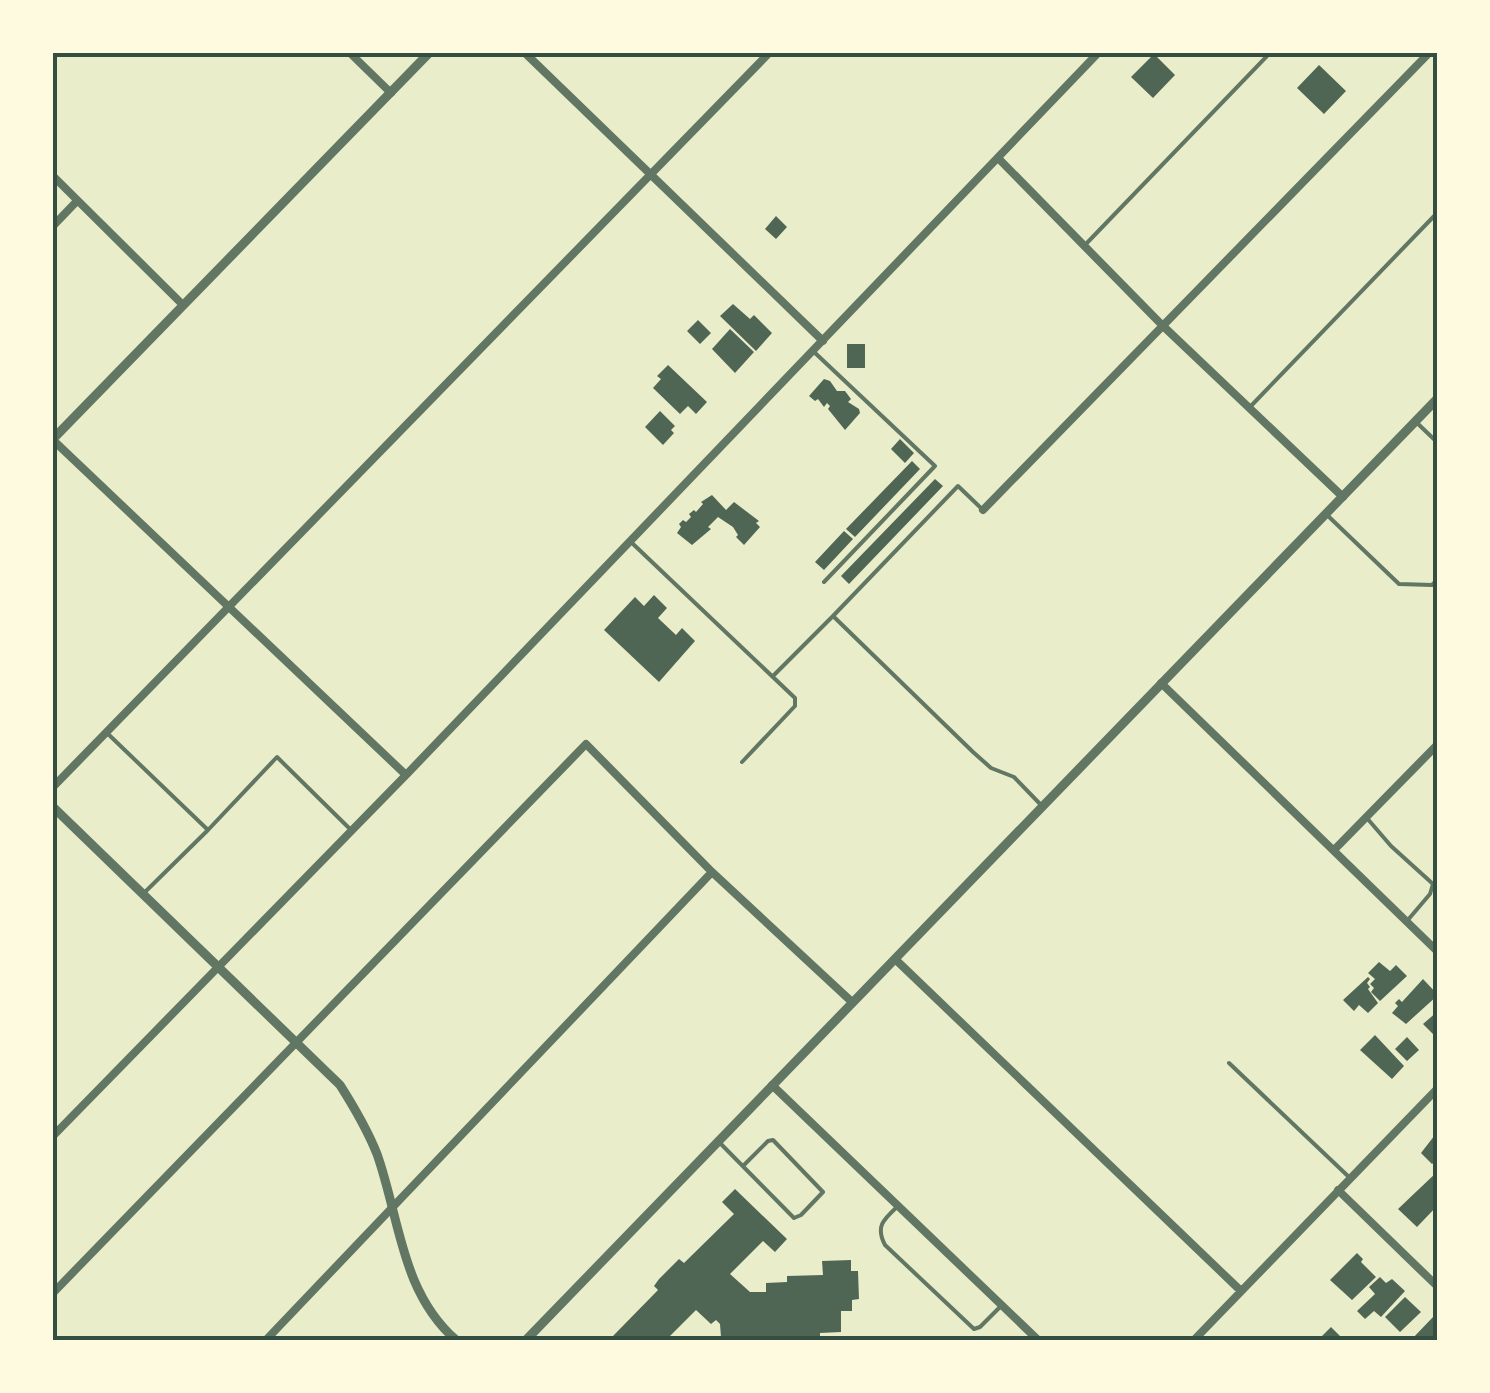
<svg xmlns="http://www.w3.org/2000/svg" width="1490" height="1393" viewBox="0 0 1490 1393" font-family="'Open Sans',sans-serif">
	<style>
		.building { fill: #4f6655 }
		.lines { fill: none; stroke-linecap: round; stroke-linejoin: round }
		.service { stroke: #617663; stroke-width: 4 }
		.minor { stroke: #617663; stroke-width: 8 }
		.tertiary { stroke: #617663; stroke-width: 9 }
		.neatline { fill: none; stroke: #344e41; stroke-width: 4 }
	</style>
	<rect width="100%" height="100%" fill="#e9edc9"/>
	<path class="building" d="M1154,54L1175,75L1153,98L1131,77Z
		M1319,65L1346,91L1324,114L1297,88Z
		M776,216L787,227L776,239L765,229Z
		M733,304L750,319L754,315L772,333L756,351L720,316Z
		M698,320L711,333L700,344L687,331Z
		M730,329L754,352L735,373L712,349Z
		M847,344H865V368H847Z
		M668,365L707,402L696,414L688,406L680,414L653,388L661,379L657,376Z
		M824,379L830,381L837,391H845L851,399L848,402L859,409L860,413L845,430L828,409L830,406L827,403L824,407L818,399L815,401L809,396Z
		M660,411L675,426L671,430L674,433L663,445L645,427Z
		M900,439L914,453L905,463L891,449Z
		M912,461L920,469L855,537L846,529Z
		M935,479L943,486L849,584L841,576Z
		M712,495L726,510L734,502L759,521L756,523L760,527L744,545L736,537L738,535L733,527L718,517L708,527L711,529L692,545L677,533L681,527L679,524L683,520L686,522L691,517L689,514L694,510L696,512L703,504L701,502Z
		M844,531L853,539L824,570L815,562Z
		M654,595L667,608L658,618L676,635L682,628L695,641L659,682L604,630L635,597L644,606Z
		M1379,962L1390,971L1396,965L1407,976L1380,1001L1371,992L1374,988L1370,984L1375,979L1368,973Z
		M1368,977L1370,979L1367,983L1370,987L1368,989L1378,1003L1368,1013L1359,1005L1354,1011L1343,1000Z
		M1423,979L1438,995L1406,1024L1392,1013L1398,1006L1395,1003L1399,999L1402,1002Z
		M1438,1011V1039L1423,1024Z
		M1375,1035L1404,1066L1392,1079L1360,1050Z
		M1407,1037L1419,1050L1407,1061L1395,1049Z
		M1438,1131V1159L1432,1164L1421,1153Z
		M1438,1171V1205L1417,1227L1398,1209Z
		M735,1189L787,1239L775,1252L763,1241L730,1274L750,1292H766V1283L787,1282V1276L823,1275L822,1261L851,1260V1271H858L859,1299L852,1300V1311H841V1332L820,1333V1337L813,1339L778,1340V1337L711,1340V1337H721L720,1324L716,1320L711,1324L696,1310L666,1340H618L613,1336L658,1290L654,1286L659,1279L679,1259L684,1263L734,1214L722,1202Z
		M1357,1253L1363,1259L1361,1262L1376,1277L1352,1300L1330,1280Z
		M1380,1277L1386,1283L1392,1279L1405,1291L1381,1317L1374,1311L1365,1319L1357,1311L1375,1294L1369,1287Z
		M1405,1297L1421,1312L1400,1332L1385,1317Z
		M1433,1317L1438,1321V1340H1411Z
		M1331,1327L1343,1339L1318,1340Z"/>
	<g class="lines">
		<path class="service" d="M1084,246L1271,52
			M813,351L935,466L824,582
			M1249,408L1438,212
			M1416,422L1438,443
			M983,510L958,486L833,616L973,752L991,768L1014,777L1042,806
			M1326,514L1399,584L1432,585L1438,579
			M632,543L795,698V706L742,762
			M773,676L833,616
			M107,733L208,830L277,757L351,830
			M1366,817L1391,846L1433,884L1430,894L1407,921
			M144,893L208,830
			M1229,1063L1350,1178
			M718,1141L794,1218L801,1215L823,1192L773,1140L768,1141L743,1166
			M898,1206C884,1219 875,1226 885,1245L974,1329L980,1327L1000,1307"/>
		<path class="minor" d="M349,52L391,93
			M524,52L823,341
			M998,158L1162,325L1343,497
			M52,175L182,304
			M52,227L77,201
			M53,440L406,775
			M983,510L1430,52
			M1161,683L1438,952
			M52,788L770,52
			M1334,850L1438,744
			M895,959L1241,1291
			M772,1085L1038,1340
			M52,1137L406,775L1099,52
			M1338,1190L1438,1287
			M52,1294L586,744L712,872L852,1002
			M266,1340L712,872
			M1194,1340L1438,1088"/>
		<path class="tertiary" d="M52,440L430,52
			M52,806L340,1085C354,1107 367,1129 377,1154C400,1219 401,1292 456,1340
			M526,1340L1438,398"/>
	</g>
	<rect width="1490" height="1393" fill="none" stroke="#fefae0" stroke-width="110"/>
	<rect x="55" y="55" width="1380" height="1283" class="neatline"/>
</svg>
